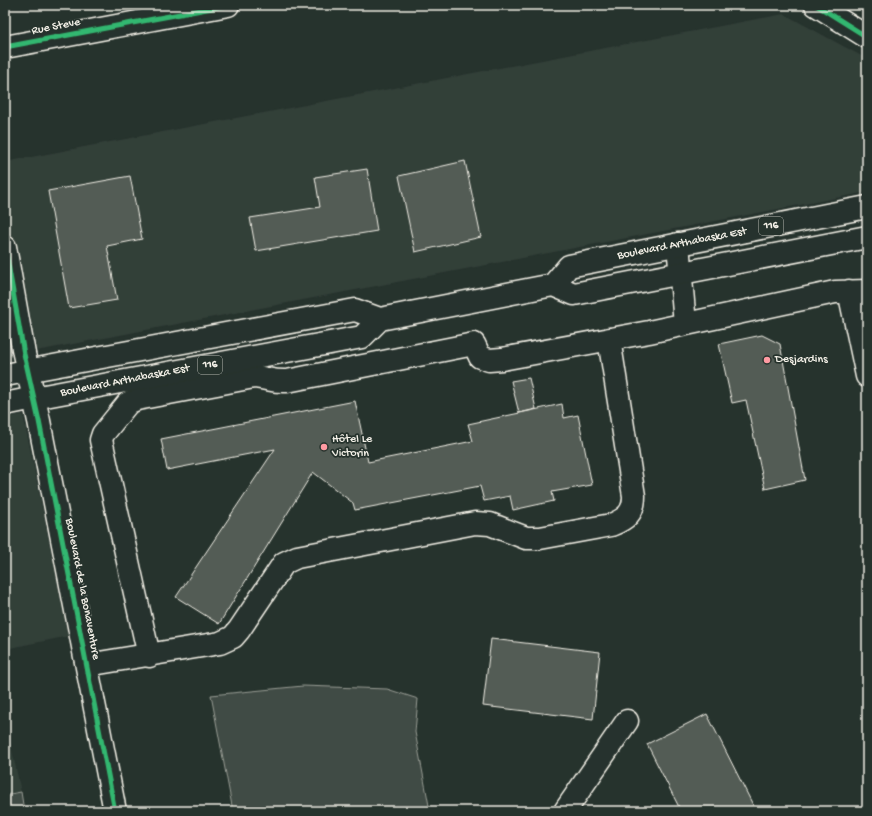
<svg xmlns="http://www.w3.org/2000/svg" width="872" height="816" viewBox="0 0 872 816" font-family="'Gochi Hand',sans-serif">
	<style>
		.built { fill: #333f39 }
		.green { fill: #414b45; stroke: #9a9e96 }
		.building { fill: #525c55; stroke: #f4f1e8 }
		.lines { fill: none; stroke-linecap: round; stroke-linejoin: round }
		.minor-casing { stroke: #f4f1e8; stroke-width: 25 }
		.major-casing { stroke: #f4f1e8; stroke-width: 25 }
		.minor { stroke: #26332d; stroke-width: 22 }
		.major { stroke: #26332d; stroke-width: 22 }
		.cycleway-casing { stroke: #26332d; stroke-width: 8 }
		.cycleway { stroke: #33b770; stroke-width: 5 }
		.poi-dot { fill: #ff9aa2; stroke: #26332d; stroke-width: 1.5 }
		.labels { text-anchor: middle; dominant-baseline: central; stroke-width: 3.5; stroke-linejoin: round; paint-order: stroke }
		.shield { fill: #26332d; stroke: #b6b8b0; stroke-width: 1 }
		.shield-label { font-size: 11px; font-weight: bold; fill: #f4f1e8 }
		.street-label { font-size: 12px; fill: #f4f1e8; stroke: #26332d }
		.poi-label { font-size: 12px; fill: #f4f1e8; stroke: #26332d; text-anchor: start }
	</style>
	<rect width="100%" height="100%" fill="#26332d"/>
	<filter id="ink" filterUnits="userSpaceOnUse"><feTurbulence type="fractalNoise" baseFrequency=".025" numOctaves="2"/><feDisplacementMap in="SourceGraphic" scale="8" xChannelSelector="R" yChannelSelector="G"/><feConvolveMatrix kernelMatrix="1 2 1 2 8 2 1 2 1" color-interpolation-filters="sRGB"/></filter>
	<g filter="url(#ink)">
		<path class="built" d="M784,14L867,59V192L5,357V162Z
			M23,414L69,636L5,649V417Z
			M5,717L21,792L5,795Z"/>
		<path class="green" d="M303,686L387,689L418,699L415,732L430,811H233L211,695Z
			M21,792L24,811H5V795Z"/>
		<path class="building" d="M465,161L481,237L415,252L399,176Z
			M367,169L377,231L256,251L250,218L320,207L315,177Z
			M130,176L142,239L107,246L117,300L69,308L48,191Z
			M762,335L780,344L805,480L765,489L746,400L732,403L719,344Z
			M529,378L536,409L519,413L511,381Z
			M355,401L368,462L473,441L468,424L562,404L564,418L578,415L592,485L552,492L554,501L513,510L510,496L484,501L480,486L355,510L353,503L313,472L219,624L176,597L275,449L167,470L161,439Z
			M491,639L600,652L593,719L483,706Z
			M707,714L756,811H681L647,744Z"/>
		<g class="lines">
			<g class="minor-casing">
				<path id="minor" d="M816,5L867,37
					M5,47L228,5
					M678,244L685,324
					M5,247L24,354L39,421L115,811
					M849,291L867,376
					M149,656L101,440L103,434L128,403L137,399L254,377C267,378 274,382 287,381L474,344L480,357L489,360L502,359L649,332L835,292L867,291
					M87,665L220,643L233,637L239,630L284,563L297,557L475,523L490,524L526,538H540L611,525C626,519 634,513 634,496L609,339
					M565,811L627,721"/>
			</g>
			<g class="major-casing">
				<path id="major" d="M553,285L569,266L867,207
					M5,375L355,310L380,319L553,285L574,294L867,237
					M5,404L34,398L362,337L380,319"/>
			</g>
			<use href="#minor" class="minor"/>
			<use href="#major" class="major"/>
			<g class="cycleway-casing">
				<path id="cycleway" d="M816,5L867,37
					M5,47L228,5
					M5,247L24,354L39,421L115,811"/>
			</g>
			<use href="#cycleway" class="cycleway"/>
		</g>
	</g>
	<g class="poi-dot">
		<circle cx="767" cy="360" r="4"/>
		<circle cx="324" cy="447" r="4"/>
	</g>
	<g class="labels">
		<g class="shield">
			<rect x="759" y="217" width="24" height="18" rx="3"/>
			<rect x="198" y="356" width="24" height="18" rx="3"/>
		</g>
		<g class="shield-label">
			<text x="771" y="226">116</text>
			<text x="210" y="365">116</text>
		</g>
		<g class="street-label">
			<text transform="translate(56 27) rotate(-11)">Rue Steve</text>
			<text transform="translate(682 244) rotate(-11)">Boulevard Arthabaska Est</text>
			<text transform="translate(125 381) rotate(-11)">Boulevard Arthabaska Est</text>
			<text transform="translate(82 589) rotate(79)">Boulevard de la Bonaventure</text>
		</g>
		<g class="poi-label">
			<text x="775" y="360">Desjardins</text>
			<text x="332" y="440">Hôtel Le<tspan x="332" dy="14">Victorin</tspan></text>
		</g>
	</g>
	<rect width="872" height="816" fill="none" stroke="#26332d" stroke-width="20"/>
	<rect x="10" y="10" width="852" height="796" fill="none" stroke="#f4f1e8" stroke-width="1.5" filter="url(#ink)"/>
</svg>
